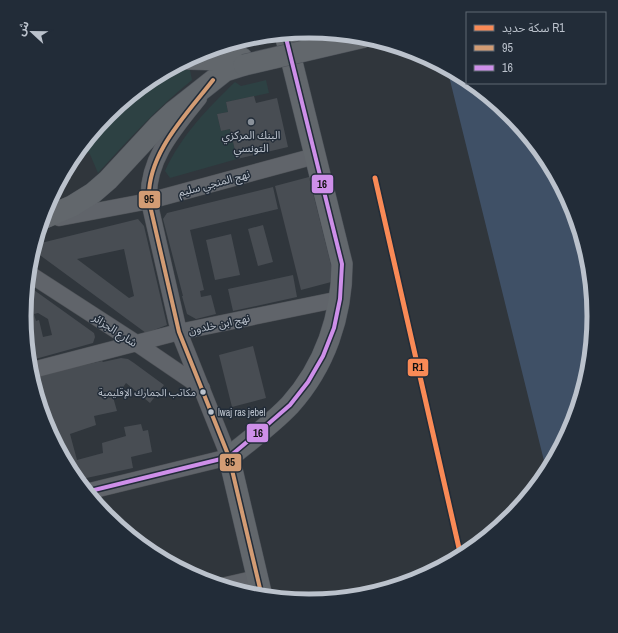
<svg xmlns="http://www.w3.org/2000/svg" width="618" height="633" viewBox="0 0 618 633" font-family="'Archivo Narrow','Noto Sans Arabic',sans-serif">
	<style>
		.green { fill: #2d4143 }
		.water { fill: #3f5066 }
		.building { fill: #484d53; fill-rule: evenodd }
		.lines { fill: none; stroke-linecap: round; stroke-linejoin: round }
		.minor-casing { stroke: #4e5257; stroke-width: 17 }
		.major-casing { stroke: #4d5259; stroke-width: 22 }
		.path { stroke: #5d6368; stroke-width: 2.5; stroke-dasharray: 3 3; stroke-linecap: butt }
		.minor { stroke: #60646a; stroke-width: 16 }
		.major { stroke: #62676c; stroke-width: 21 }
		.major-bridge-casing { stroke: #4d5259; stroke-width: 22; stroke-linecap: butt }
		.major-bridge { stroke: #62676c; stroke-width: 21 }
		.bus-1-casing { stroke: #222c38; stroke-width: 7 }
		.bus-2-casing { stroke: #222c38; stroke-width: 7 }
		.bus-1 { stroke: #d39c74; stroke-width: 4 }
		.bus-2 { stroke: #ce8fe9; stroke-width: 4 }
		.rail-1-casing { stroke: #222c38; stroke-width: 8 }
		.rail-1 { stroke: #f98a56; stroke-width: 5 }
		.poi-dot { fill: #8a919a; stroke: #222c38; stroke-width: 1.5 }
		.bus-dot { fill: #bbc2cc; stroke: #222c38; stroke-width: 1.5 }
		.labels { text-anchor: middle; dominant-baseline: central; stroke-width: 3; stroke-linejoin: round; paint-order: stroke }
		.bus-label { font-size: 10px; fill: #bbc2cc; stroke: #222c38; text-anchor: end }
		.poi-label { font-size: 11px; fill: #bbc2cc; stroke: #222c38 }
		.street-label { font-size: 11px; fill: #bbc2cc; stroke: #222c38 }
		.rim { fill: none; stroke: #bbc2cc; stroke-width: 5 }
		.line-badge { stroke: #222c38; stroke-width: 1.5 }
		.pale-badge-label { font-size: 11px; text-anchor: middle; font-weight: bold; fill: #111 }
	</style>
	<rect width="100%" height="100%" fill="#30363c"/>
	<path class="green" d="M169,70H190L192,80C157,108 128,140 98,173L89,152L82,157H73L108,115L151,79Z
		M266,80L269,93L226,102L228,112L217,114L221,131L230,129L237,159L170,178L165,171C181,136 207,109 235,82L241,86Z"/>
	<path class="water" d="M447,68L467,79V83H472L511,115L546,158L572,208L589,261L594,317L588,372L572,426L547,473Z"/>
	<path class="building" d="M254,96L256,103L277,98L288,147L237,159L230,129L221,131L217,114L228,112L226,102Z
		M68,166L71,179L59,182Z
		M309,177L335,281L301,290L275,186Z
		M273,187L278,209L190,230L204,290L200,291L201,297L211,295L216,314L196,319L187,314L182,296H183L163,219L167,213Z
		M56,189L59,200L48,204Z
		M138,219L144,226L167,325L146,333L37,253L41,243ZM124,249L134,296L129,298L77,259Z
		M263,225L273,262L258,266L248,229Z
		M231,234L240,275L215,280L206,240Z
		M293,275L297,297L233,311L228,289Z
		M27,285L94,333L95,337L93,343L28,361L24,316ZM38,313L48,319L52,335L43,337L39,320L36,321L34,314Z
		M253,346L266,398L232,407L219,355Z
		M121,358L128,359L134,363L164,385L150,403L126,383L119,393L111,390L117,411L94,416L96,425L70,434L77,460L103,453L102,443L126,436L124,427L141,424L143,431L148,430L152,452L131,457L133,468L77,480L72,475L46,425L33,380L38,375L102,361L103,362Z"/>
	<g class="lines">
		<g class="minor-casing">
			<path id="minor" d="M59,218L149,201L315,156
				M28,273L136,343L202,388
				M29,371L179,332L340,299
				M86,492L229,457L179,332L149,201C146,160 175,128 199,98
				M222,586L257,578"/>
		</g>
		<g class="major-casing">
			<path id="major" d="M189,59L223,60L242,58
				M42,219L72,206L93,193L108,180L159,125L173,112L225,71L244,65
				M262,597L229,457C250,440 272,424 290,405C325,366 342,316 342,264L285,34"/>
		</g>
		<path class="path" d="M252,37H254"/>
		<use href="#minor" class="minor"/>
		<use href="#major" class="major"/>
		<g class="major-bridge-casing">
			<path id="major-bridge" d="M244,65L364,37"/>
		</g>
		<use href="#major-bridge" class="major-bridge"/>
		<g class="bus-1-casing">
			<path id="bus-1" d="M213,80C187,114 146,154 149,201L179,332L229,457L262,597"/>
		</g>
		<g class="bus-2-casing">
			<path id="bus-2" d="M86,492L229,457L267,425L290,405L308,382L323,356L334,328L340,299L342,264L285,34"/>
		</g>
		<use href="#bus-1" class="bus-1"/>
		<use href="#bus-2" class="bus-2"/>
		<g class="rail-1-casing">
			<path id="rail-1" d="M375,178L461,557"/>
		</g>
		<use href="#rail-1" class="rail-1"/>
	</g>
	<circle class="poi-dot" cx="251" cy="122" r="4"/>
	<g class="bus-dot">
		<circle cx="203" cy="392" r="3.5"/>
		<circle cx="211" cy="412" r="3.5"/>
	</g>
	<g class="labels">
		<g class="bus-label">
			<text x="196" y="392">مكاتب الجمارك الإقليمية</text>
			<text x="218" y="412" text-anchor="start">lwaj ras jebel</text>
		</g>
		<g class="poi-label">
			<text x="251" y="135">البنك المركزي<tspan x="251" dy="13">التونسي</tspan></text>
		</g>
		<g class="street-label">
			<text transform="translate(214 183) rotate(-15)">نهج المنجي سليم</text>
			<text transform="translate(219 324) rotate(-12)">نهج ابن خلدون</text>
			<text transform="translate(115 330) rotate(33)">شارع الجزائر</text>
		</g>
	</g>
	<path d="M0 0H618V633H0ZM31 316a278 278 0 1 1 556 0a278 278 0 1 1-556 0Z" fill="#222c38" fill-rule="evenodd"/>
	<path class="rim" d="M31 316a278 278 0 1 1 556 0a278 278 0 1 1-556 0Z"/>
	<g class="line-badge">
		<rect x="311" y="174" width="23" height="20" rx="4" fill="#ce8fe9"/>
		<rect x="138" y="190" width="23" height="19" rx="4" fill="#d39c74"/>
		<rect x="407" y="358" width="22" height="19" rx="4" fill="#f98a56"/>
		<rect x="246" y="423" width="23" height="20" rx="4" fill="#ce8fe9"/>
		<rect x="219" y="453" width="23" height="19" rx="4" fill="#d39c74"/>
	</g>
	<g class="pale-badge-label">
		<text x="322" y="188">16</text>
		<text x="149" y="203">95</text>
		<text x="418" y="371">R1</text>
		<text x="258" y="437">16</text>
		<text x="230" y="466">95</text>
	</g>
	<rect x="466" y="12" width="140" height="72" fill="#222c38" stroke="#5f6873"/>
	<rect x="474" y="25" width="20" height="6" fill="#f98a56" stroke="#5f6873"/>
	<text x="502" y="32" font-size="12" fill="#bbc2cc">سكة حديد R1</text>
	<rect x="474" y="45" width="20" height="6" fill="#d39c74" stroke="#5f6873"/>
	<text x="502" y="52" font-size="12" fill="#bbc2cc">95</text>
	<rect x="474" y="65" width="20" height="6" fill="#ce8fe9" stroke="#5f6873"/>
	<text x="502" y="72" font-size="12" fill="#bbc2cc">16</text>
	<g transform="translate(32 32) rotate(292)" stroke="#222c38" stroke-width="3" paint-order="stroke">
	<path d="M0-3L7 15L0 10L-7 15Z" fill="#bbc2cc"/>
	<text y="-6" font-size="11" font-weight="bold" text-anchor="middle" fill="#bbc2cc">ش</text>
	</g>
</svg>
